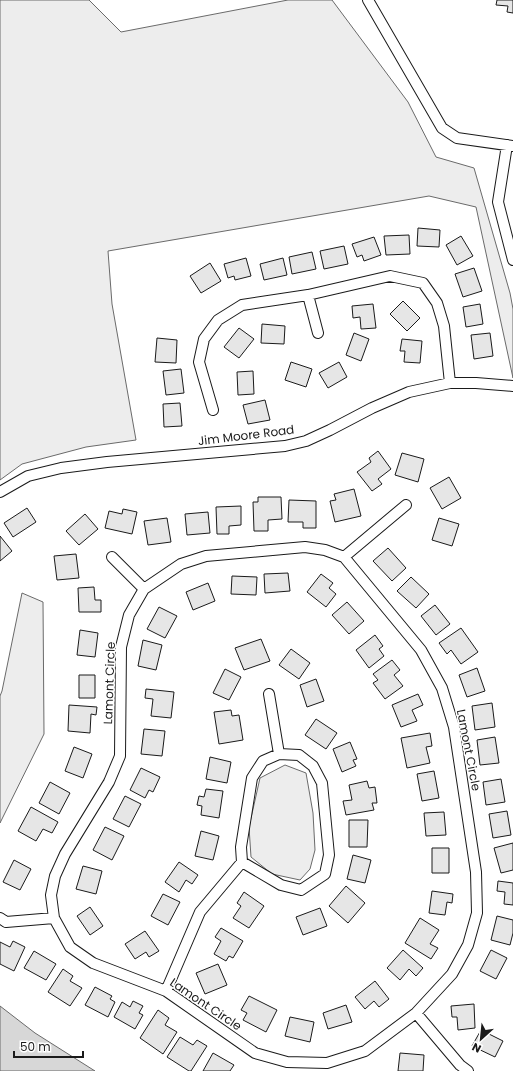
<svg xmlns="http://www.w3.org/2000/svg" width="513" height="1071" viewBox="0 0 513 1071" font-family="Poppins,sans-serif">
	<style>
		.built { fill: #ededed; stroke: #6a6a6a }
		.water { fill: #d7d7d7; stroke: #6a6a6a }
		.building { fill: #e6e6e6; stroke: #1a1a1a }
		.lines { fill: none; stroke-linecap: round; stroke-linejoin: round }
		.minor-casing { stroke: #1a1a1a; stroke-width: 12 }
		.minor { stroke: #fff; stroke-width: 10 }
		.labels { text-anchor: middle; dominant-baseline: central; stroke-width: 3; stroke-linejoin: round; paint-order: stroke }
		.street-label { font-size: 12px; fill: #1a1a1a; stroke: #fff }
	</style>
	<rect width="100%" height="100%" fill="#fff"/>
	<path class="built" d="M0,0H89L121,32L288,0H332L408,102L436,157L474,168L510,293L513,309V378L476,207L429,196L108,251L112,304L136,440L86,447L22,464L0,480Z
		M22,593L43,602L44,734L0,823V696L2,691Z
		M285,765L306,773L313,813L315,850L310,869L300,880L272,874L251,857L249,827L260,778Z"/>
	<path class="water" d="M0,1006L35,1033L95,1071H0Z"/>
	<path class="building" d="M497,0H513V13L507,12L508,6L496,5Z
		M418,228L440,230L439,247L417,246Z
		M409,235L410,254L386,255L384,236Z
		M461,236L473,256L457,265L446,245Z
		M374,237L381,255L364,261L362,255L357,257L352,244Z
		M344,246L348,264L324,269L320,251Z
		M312,252L316,269L292,274L289,257Z
		M246,258L251,276L235,280L234,276L228,278L224,264Z
		M283,258L287,275L264,280L260,264Z
		M210,263L221,281L201,293L190,276Z
		M474,268L482,291L463,297L455,274Z
		M403,301L420,318L407,331L390,314Z
		M373,304L376,328L361,329L360,317L353,318L352,306Z
		M480,304L483,324L466,327L463,307Z
		M262,324L285,326L284,344L261,343Z
		M239,328L254,339L239,358L224,347Z
		M354,333L369,339L361,361L346,355Z
		M490,333L493,356L474,359L471,335Z
		M157,338L177,340L176,363L155,362Z
		M402,339L422,341L420,363L404,362L405,351H400Z
		M291,362L312,369L306,387L285,380Z
		M339,362L347,377L328,388L319,373Z
		M181,369L184,393L166,395L163,371Z
		M253,371L254,394L238,395L237,372Z
		M265,400L270,420L248,424L243,405Z
		M180,403L182,426L164,427L163,404Z
		M378,451L391,469L378,479L382,484L372,491L357,472L371,462L369,458Z
		M402,453L424,459L418,482L395,475Z
		M449,477L461,498L442,509L430,488Z
		M354,489L361,516L335,522L330,501L336,500L334,494Z
		M258,497H281L282,519L268,520V531H254L253,502H258Z
		M289,500L316,501V528H303V522H288Z
		M241,506V525L229,526V534H217L216,507Z
		M27,508L36,522L13,537L4,523Z
		M123,509L137,512L132,534L105,528L109,511L122,514Z
		M208,512L210,533L187,535L185,514Z
		M85,514L98,529L79,545L66,531Z
		M167,518L171,542L148,545L144,521Z
		M439,518L459,524L452,546L432,540Z
		M0,536L12,551L0,561Z
		M388,548L406,568L392,581L373,561Z
		M76,554L79,578L57,580L54,556Z
		M288,573L290,591L265,593L264,574Z
		M321,574L333,583L329,588L336,594L326,607L307,592Z
		M232,576L257,577L256,595L231,594Z
		M411,577L429,594L416,608L397,591Z
		M208,583L215,601L193,610L186,592Z
		M94,587L95,600H101V612H79L78,588Z
		M347,602L364,621L349,634L332,615Z
		M435,605L450,624L436,635L421,616Z
		M159,607L177,616L165,638L147,629Z
		M461,628L478,652L461,664L451,650L447,654L439,643Z
		M80,630L98,633L95,657L77,655Z
		M375,635L383,646L379,649L384,656L369,668L356,650Z
		M261,639L270,661L244,670L235,648Z
		M143,640L162,645L156,670L138,666Z
		M291,649L310,663L299,679L279,665Z
		M392,660L400,670L394,675L403,686L385,699L373,683L378,680L373,674Z
		M477,668L485,691L467,697L459,675Z
		M225,669L241,677L229,700L213,693Z
		M79,675H95V698H79Z
		M316,679L324,701L307,707L300,685Z
		M146,689L174,692L171,718L151,716L153,699L145,698Z
		M418,694L423,705L412,710L417,721L401,727L392,705Z
		M492,703L495,727L475,730L472,706Z
		M69,705L97,707L96,715L91,714L90,733L68,731Z
		M231,710L232,716L239,715L243,740L219,744L214,712Z
		M316,719L337,733L326,749L305,735Z
		M144,729L165,731L162,756L141,754Z
		M430,733L432,746L426,747L430,763L407,768L401,738Z
		M495,737L499,763L480,765L477,740Z
		M350,742L357,759L353,760L356,766L342,772L333,749Z
		M74,747L92,754L83,778L65,771Z
		M210,757L231,762L227,783L206,779Z
		M141,768L160,777L153,792L149,790L145,798L130,790Z
		M434,771L439,798L422,801L417,774Z
		M501,779L505,802L486,805L483,782Z
		M367,781L369,788L375,787L377,803H372L374,810L346,815L343,801L352,800L349,785Z
		M50,782L70,793L59,814L39,803Z
		M206,789L223,791L219,818L201,815L202,806L197,805L199,796L204,797Z
		M125,796L141,804L129,827L113,819Z
		M31,807L58,822L52,833L43,829L36,841L18,831Z
		M507,811L511,835L493,838L489,814Z
		M444,812L446,835L426,836L424,813Z
		M349,820H368L367,847H349Z
		M105,827L124,836L112,860L93,850Z
		M201,831L219,836L213,860L195,856Z
		M513,843V870L501,873L494,848Z
		M432,848H449V873H432Z
		M353,855L371,860L365,883L347,879Z
		M14,860L31,869L20,890L3,882Z
		M179,862L198,875L192,884L186,880L179,892L165,882Z
		M83,866L102,871L96,894L76,889Z
		M498,881L513,883V905L504,904L505,892L497,891Z
		M346,886L365,903L348,923L329,906Z
		M432,891L453,894L452,903L447,902L445,915L429,913Z
		M244,892L264,906L249,928L233,918L241,906L237,903Z
		M163,894L180,902L168,925L151,916Z
		M90,907L103,926L90,935L77,916Z
		M320,908L327,926L303,935L296,917Z
		M497,916L513,920V933L510,945L491,940Z
		M420,918L439,930L430,944L438,948L431,959L405,943Z
		M221,928L243,941L233,958L229,956L226,961L214,954L221,941L215,937Z
		M145,931L159,951L149,957L146,952L135,959L125,944Z
		M13,941L25,947L14,971L0,964V942L10,947Z
		M403,950L423,968L416,976L409,969L400,980L387,968Z
		M491,950L507,958L496,979L480,971Z
		M34,951L56,964L46,980L24,968Z
		M218,964L227,985L205,994L196,973Z
		M63,969L73,976L70,981L82,988L70,1006L48,992Z
		M375,981L389,999L379,1007L374,1001L365,1009L355,997Z
		M95,987L112,996L110,999L115,1002L108,1017L85,1005Z
		M249,996L277,1010L266,1032L243,1020L247,1013L241,1010Z
		M133,1001L143,1006L139,1013L143,1015L135,1029L114,1017L122,1002L130,1007Z
		M474,1004L475,1028L458,1030L457,1017H452L451,1006Z
		M346,1005L352,1022L328,1029L323,1013Z
		M158,1010L169,1018L165,1025L177,1032L163,1054L140,1038Z
		M290,1017L314,1022L310,1042L285,1036Z
		M481,1030L503,1041L495,1057L472,1046Z
		M180,1037L193,1045L197,1040L207,1046L191,1071H189L167,1057Z
		M213,1053L234,1065L230,1071H203Z
		M400,1053L424,1055L423,1071H398Z"/>
	<g class="lines">
		<g class="minor-casing">
			<path id="minor" d="M368,0L442,128L457,138L513,146
				M507,145L498,202L513,260
				M308,295L318,333
				M213,410L199,362L204,339L218,320L242,305L308,295L390,276L423,283L437,303L444,326L450,383
				M0,492L28,476L61,468L107,462L285,446L306,441L330,430L372,408L409,392L450,383H476L513,386
				M305,547L325,550L344,557L421,650L442,688L454,727L476,872L477,913L468,945L452,974L416,1013L365,1051L327,1063L287,1062L255,1053L166,991L93,963L70,947L54,918L51,895L55,876L65,854L109,782L120,756L121,647L129,615L144,589L181,564L206,556Z
				M112,557L144,589
				M344,557L406,505
				M269,694L279,754
				M0,918L6,922L54,918
				M166,991L200,912L242,862L281,885L301,890L325,874L329,855L322,783L313,766L299,755L279,754L263,761L252,778L241,847L242,862
				M416,1013L460,1065L468,1071"/>
		</g>
		<use href="#minor" class="minor"/>
	</g>
	<g class="labels">
		<g class="street-label">
			<text transform="translate(246 435) rotate(-7)">Jim Moore Road</text>
			<text transform="translate(109 683) rotate(-88)">Lamont Circle</text>
			<text transform="translate(469 750) rotate(79)">Lamont Circle</text>
			<text transform="translate(206 1004) rotate(34)">Lamont Circle</text>
		</g>
	</g>
	<g transform="translate(481 1039) rotate(207)" stroke="#ffffff" stroke-width="3" paint-order="stroke">
	<path d="M0-3L7 15L0 10L-7 15Z" fill="#1a1a1a"/>
	<text y="-6" font-size="11" font-weight="bold" text-anchor="middle" fill="#1a1a1a">N</text>
	</g>
	<path d="M14 1051v6h69v-6" fill="none" stroke="#1a1a1a" stroke-width="2"/>
	<text x="20" y="1051" font-size="12" fill="#1a1a1a" stroke="#ffffff" stroke-width="3" paint-order="stroke">50 m</text>
</svg>
